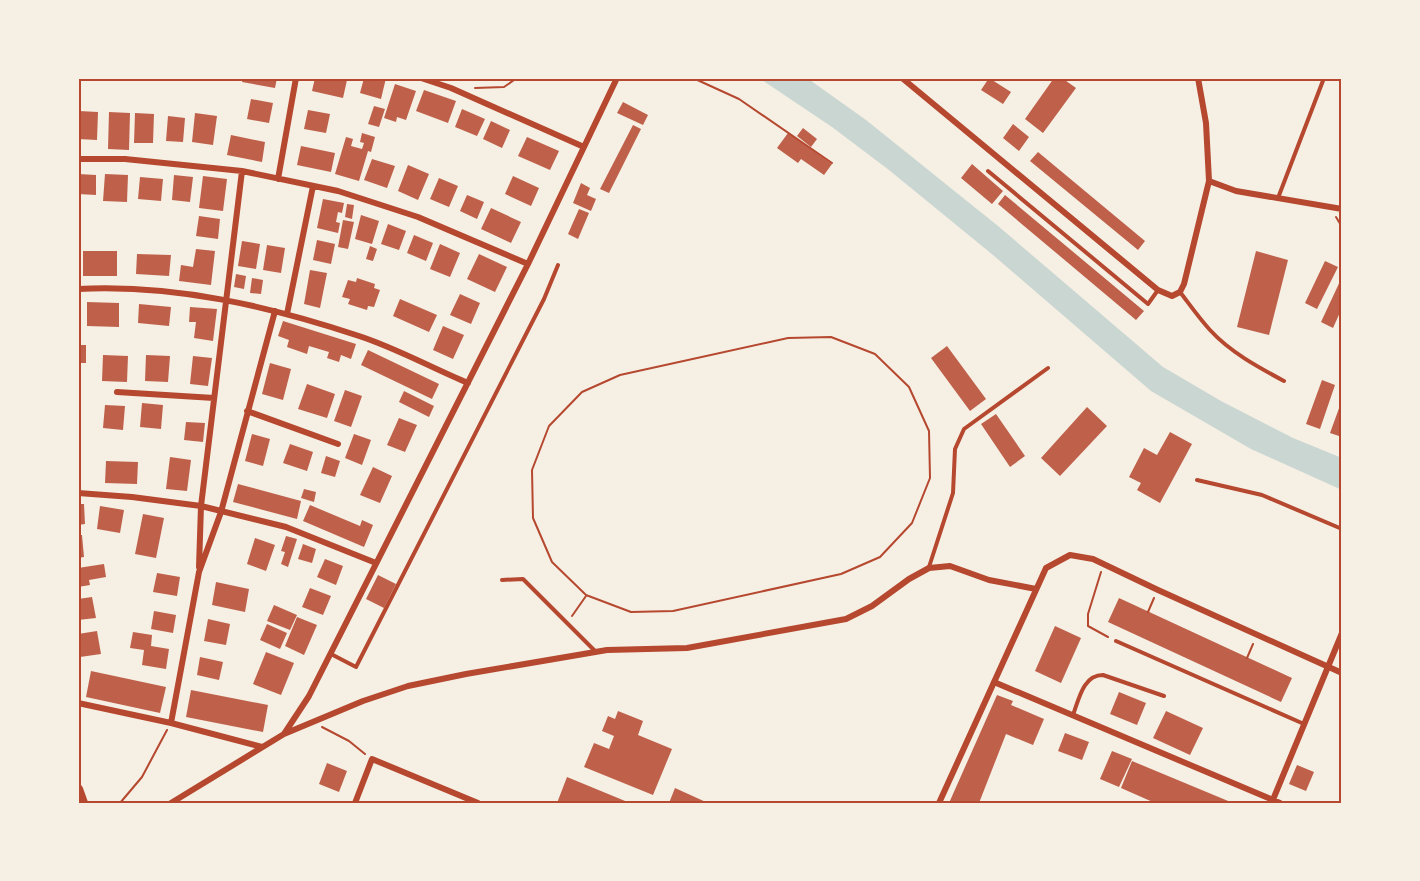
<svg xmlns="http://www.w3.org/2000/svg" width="1420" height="881" viewBox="0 0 1420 881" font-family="'Golos Text',sans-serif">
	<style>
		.water { fill: #c9d6d2 }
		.building { fill: #bf614a }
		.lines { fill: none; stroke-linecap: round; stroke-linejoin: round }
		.path { stroke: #b5482f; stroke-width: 2 }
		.service { stroke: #b5482f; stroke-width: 4 }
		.minor { stroke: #b5482f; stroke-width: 6 }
		.secondary { stroke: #b5482f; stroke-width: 10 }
		.neatline { fill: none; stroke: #b5482f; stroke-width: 2 }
	</style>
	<rect width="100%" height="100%" fill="#f6efe4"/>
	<path class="water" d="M759,78H807L866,120L998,226L1163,367L1221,401L1293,438L1342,458V490L1251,449L1151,391L993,255L889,170L832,127Z"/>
	<path class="building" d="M243,78H277L275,88L242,82Z
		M315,78L347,80L343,98L312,91Z
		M364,78H386L381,99L360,93Z
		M989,78L1011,92L1003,104L981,90Z
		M1054,78H1062L1076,88L1043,133L1025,119Z
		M395,84L416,91L406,120L397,117L396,122L384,118Z
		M424,90L456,101L448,123L416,111Z
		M251,99L273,103L269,123L247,119Z
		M623,102L648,115L643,125L617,113Z
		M374,106L385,109L379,127L368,124Z
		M462,109L485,119L477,136L455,127Z
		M308,110L330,114L326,133L304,129Z
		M79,111L98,112L97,140L78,139Z
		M109,112L130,113L129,150L108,149Z
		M135,113L154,114L153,143H134Z
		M195,113L217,116L213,145L192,142Z
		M168,116L185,118L183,142L166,141Z
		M491,121L510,130L502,148L483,139Z
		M1013,124L1029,137L1019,151L1003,138Z
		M633,125L641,129L609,193L600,189Z
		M803,128L817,139L811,147L797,136Z
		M362,133L375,137L371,152L368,151L359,181L335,174L346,137L353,139L351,146L362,149L364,143L360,142Z
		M788,133L832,164L824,175L801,159L798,163L777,148Z
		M231,135L265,142L262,162L227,155Z
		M527,137L559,151L550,170L518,156Z
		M301,146L335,153L331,172L297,165Z
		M1038,152L1145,241L1138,250L1030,161Z
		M372,159L395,166L387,188L364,180Z
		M972,164L1003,191L992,204L961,178Z
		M408,165L429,174L418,200L398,191Z
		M78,174L96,175V195L78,194Z
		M105,174L128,175L127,202L103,201Z
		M174,175L193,177L190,202L172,200Z
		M203,176L227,179L223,211L199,208Z
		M513,176L539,188L531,206L505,194Z
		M140,177L163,179L161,201L138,199Z
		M439,178L458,186L449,207L430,199Z
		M581,183L590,188L587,195L596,199L591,211L573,203Z
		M467,195L484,202L477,219L460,211Z
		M1005,195L1144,311L1136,320L998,204Z
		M323,199L344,203L342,213L338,212L336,222L340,223L338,233L317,228Z
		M347,204L354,205L352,219L345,217Z
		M491,208L521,222L511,243L481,229Z
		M579,209L589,213L578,239L568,234Z
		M361,215L379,221L372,244L355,239Z
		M199,216L220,219L218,239L196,236Z
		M343,220L354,222L348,249L338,247Z
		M388,224L406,231L399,250L381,244Z
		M414,235L433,243L426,261L407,253Z
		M317,240L335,244L331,264L313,260Z
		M242,241L260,244L256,269L238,266Z
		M440,244L460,253L450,277L430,269Z
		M267,245L285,248L281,273L263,270Z
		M370,246L377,249L373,261L366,259Z
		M196,249L215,251L211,285L179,281L181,265L193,267Z
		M83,251H117V276H83Z
		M1256,251L1288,260L1269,335L1237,327Z
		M137,254L171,255L169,276L136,274Z
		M479,254L507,267L495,292L467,279Z
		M1325,261L1338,267L1317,309L1305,303Z
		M310,270L327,273L320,308L304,304Z
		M236,274L246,276L244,289L234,287Z
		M1342,277V308L1333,328L1321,322Z
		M252,278L263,280L261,294L250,293Z
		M357,278L375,284L374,288L380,290L374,307L368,306L367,310L348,304L350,299L342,297L348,280L356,282Z
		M460,294L480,303L471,324L450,315Z
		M400,299L437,315L429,332L393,316Z
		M87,302L119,303V327L87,326Z
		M139,304L171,307L169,326L138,323Z
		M190,307L217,309L213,341L194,338L196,322H189Z
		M283,321L356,344L351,359L341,355L339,362L327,358L329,352L309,346L307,354L287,347L289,340L278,336Z
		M443,326L464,335L453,359L433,350Z
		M78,345H86V363H78Z
		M947,346L986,399L970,411L931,358Z
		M368,350L439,384L432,399L361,365Z
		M103,355L128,356L127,382L102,381Z
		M146,355L170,356L168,382L145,381Z
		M193,356L212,358L208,386L190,384Z
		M270,363L291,369L283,400L262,394Z
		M1322,380L1335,385L1320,429L1306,424Z
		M307,384L335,394L327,418L298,409Z
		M345,390L362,396L351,427L334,421Z
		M404,391L434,406L429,417L399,402Z
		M1342,400V437L1330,433Z
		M142,403L163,405L161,429L140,427Z
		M105,405L125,406L123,430L103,428Z
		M1087,407L1107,426L1060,476L1041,458Z
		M996,414L1025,456L1010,467L981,424Z
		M399,418L417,425L405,452L387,445Z
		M186,422L205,423L203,442L184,440Z
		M1170,432L1192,444L1160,503L1137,490L1141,483L1129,477L1144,448L1157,455Z
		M252,434L270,439L263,466L245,461Z
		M354,434L371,440L362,465L345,458Z
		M290,444L313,452L307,471L283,463Z
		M326,456L340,461L335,477L321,473Z
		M170,457L191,460L187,491L166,489Z
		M106,461L138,462L137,484L105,483Z
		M373,467L392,476L380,503L360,495Z
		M238,484L301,501L297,519L233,502Z
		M304,489L316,492L314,502L301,498Z
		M78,504H84L85,524L78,525Z
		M310,505L360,526L362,520L373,525L364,547L303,521Z
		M100,506L124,510L120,533L97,529Z
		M143,514L164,518L156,558L135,554Z
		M78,535H82L84,557L78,558Z
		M286,536L297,539L288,567L281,564L285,552L281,551Z
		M255,538L275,545L266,571L247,564Z
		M303,544L316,549L312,563L298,559Z
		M325,559L343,566L336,585L317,577Z
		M104,564L106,577L89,580L90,585L78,587V568Z
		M157,573L180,577L177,596L153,592Z
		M378,575L396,584L384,608L366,599Z
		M216,582L249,589L245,612L212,605Z
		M310,588L331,596L323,615L302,607Z
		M92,597L96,618L78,620V599Z
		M1119,598L1292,678L1281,702L1108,622Z
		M274,605L297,615L290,630L267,621Z
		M154,611L176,615L173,633L151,629Z
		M297,617L317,625L304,655L285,646Z
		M208,619L230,624L226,645L204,641Z
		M267,624L287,633L280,649L260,640Z
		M1055,626L1081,638L1061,683L1035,671Z
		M97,631L101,654L80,657L78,634Z
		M133,632L152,635L151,646L169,649L166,669L142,665L144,650L130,648Z
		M266,652L294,663L281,695L253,684Z
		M200,657L223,662L219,680L197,675Z
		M91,671L166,687L160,713L86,697Z
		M191,690L268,705L263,732L186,717Z
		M1119,692L1146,703L1137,725L1110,714Z
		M997,695L1013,701L1011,705L1044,719L1033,745L1006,734L979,803H949Z
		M618,711L643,721L638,735L672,749L653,795L584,767L594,743L609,749L614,736L602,731L608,716L615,719Z
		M1166,711L1203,728L1190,755L1153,738Z
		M1065,733L1089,742L1082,760L1058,751Z
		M1112,751L1132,759L1119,787L1100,779Z
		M1132,761L1233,803H1155L1121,788Z
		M327,763L347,771L339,792L319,784Z
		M1297,765L1314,772L1306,791L1289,784Z
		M567,777L630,803H557Z
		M675,788L708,803H669Z"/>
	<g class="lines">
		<path class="path" d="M693,78L739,99L832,163
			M475,88L504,87L517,78
			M1336,217L1342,227
			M831,337L875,354L909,387L929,431L930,478L912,523L880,557L841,574L673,611L631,612L586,595L552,562L533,518L532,470L549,426L582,392L620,375L788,338Z
			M1101,572L1088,614V626L1108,637
			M1148,612L1154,598
			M572,616L586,596
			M1247,658L1253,644
			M322,727L349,741L365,754
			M120,803L142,777L167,730"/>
		<path class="service" d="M988,171L1148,304L1158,290
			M1278,198L1324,78
			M1180,292C1190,305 1199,318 1210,330C1230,352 1258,367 1284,381
			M1197,480L1262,495L1342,529
			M929,567L953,493L955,449L964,429L1048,368
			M502,580L523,579L595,651
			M1116,641L1304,724
			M331,654L356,667L544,299L558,265
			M1073,715C1079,699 1083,675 1103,675L1164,696"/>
		<path class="minor" d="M421,78L451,88L584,147
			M902,78L1158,290L1172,296L1180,292L1184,284L1209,181L1206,123L1198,78
			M78,159H125L242,171L338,191L418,217L528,264
			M278,179L296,78
			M1209,181L1236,191L1342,209
			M78,289C174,284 269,306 359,336C396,348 432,368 468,383
			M287,314L313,186
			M117,392L214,398
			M247,411L338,444
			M78,493L132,497L201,506L286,527L376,563
			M199,567L201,506L242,171
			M994,682L1280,803
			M78,703L171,723L262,747
			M171,723L199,572L221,512L275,311
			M284,734L363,701L408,686L466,674L607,650L687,648L846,619L872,606L909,579L929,568L950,566L989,580L1036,589
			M1272,802L1342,633
			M171,803L284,734L309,696L528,264L617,78
			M355,803L372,759L478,803
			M939,803L1046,568L1070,555L1093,559L1158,590L1342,673"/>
		<path class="secondary" d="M78,789L83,803"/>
	</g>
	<rect width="1420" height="881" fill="none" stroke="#f6efe4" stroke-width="159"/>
	<rect x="80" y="80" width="1260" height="722" class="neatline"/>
</svg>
